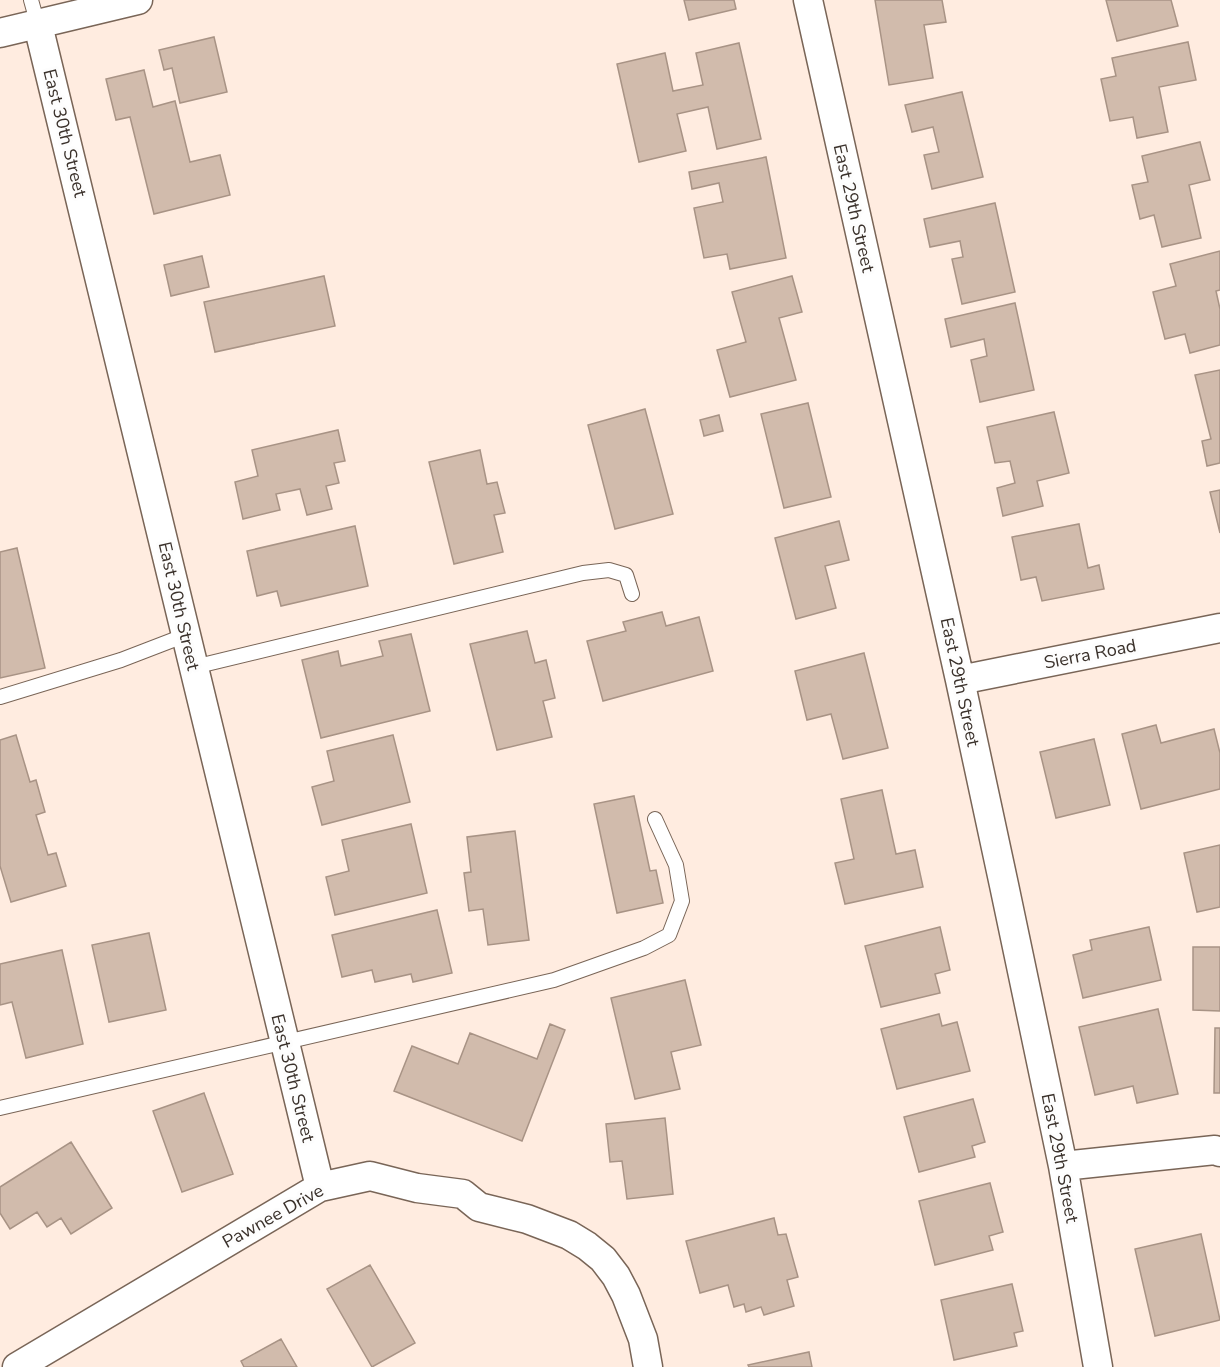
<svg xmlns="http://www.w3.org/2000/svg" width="1220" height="1367" viewBox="0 0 1220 1367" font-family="'Nunito Sans',sans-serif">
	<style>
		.building { fill: #d1bbac; stroke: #a89385; stroke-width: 1.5 }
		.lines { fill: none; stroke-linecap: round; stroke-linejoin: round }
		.lane-casing { stroke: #796557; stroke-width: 16 }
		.street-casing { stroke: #796557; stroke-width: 31 }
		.lane { stroke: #fff; stroke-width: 14 }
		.street { stroke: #fff; stroke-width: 28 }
		.labels { text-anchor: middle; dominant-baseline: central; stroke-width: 6; stroke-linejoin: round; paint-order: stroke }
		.street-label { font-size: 18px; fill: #3a312b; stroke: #fdfdfd }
	</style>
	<rect width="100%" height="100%" fill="#ffece0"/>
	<path class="building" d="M684,0H734L736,9L689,20Z
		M875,0H942L946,22L924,25L933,78L889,85Z
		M1106,0H1171L1178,26L1117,41Z
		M214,37L227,92L180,103L172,68L164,70L159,50Z
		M1188,42L1196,80L1159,87L1168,132L1137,138L1133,117L1110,121L1101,79L1116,76L1112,58Z
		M739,43L761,139L717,149L708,107L677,114L686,151L639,162L617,64L665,53L673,91L703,85L696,53Z
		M144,70L153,107L175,101L190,162L220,155L230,195L154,214L130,117L116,120L106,79Z
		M962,92L983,177L932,189L924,155L939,152L933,127L912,132L905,105Z
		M1200,142L1210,180L1189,185L1201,238L1162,247L1154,215L1140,219L1132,185L1148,182L1142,156Z
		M766,157L786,258L730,269L727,254L704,258L694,208L723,202L719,183L692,189L689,172Z
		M995,203L1015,292L962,304L952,259L963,257L960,241L930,247L924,219Z
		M1220,251V290L1216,291L1220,309V345L1190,353L1185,334L1165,339L1153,292L1176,286L1170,264Z
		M202,256L209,287L171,296L164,265Z
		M324,276L335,326L215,352L204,302Z
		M792,276L802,312L779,318L796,380L730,397L717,350L746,342L732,292Z
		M1015,303L1034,390L980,402L971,360L987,356L984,339L951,347L945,319Z
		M1220,370V463L1207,466L1202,441L1211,439L1195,375Z
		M808,403L831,497L784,508L761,414Z
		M645,409L673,514L615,529L588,425Z
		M1054,412L1069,473L1037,481L1043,506L1003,516L997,488L1015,483L1010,461L995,463L987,427Z
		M719,415L723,431L704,436L700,420Z
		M338,430L345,461L334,463L339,483L326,486L332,509L307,515L300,489L276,494L280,510L243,519L235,482L258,476L252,450Z
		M480,450L487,484L497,482L505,513L494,515L503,552L454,564L429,462Z
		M1220,490V533L1210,492Z
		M839,521L849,560L825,566L836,608L796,619L775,538Z
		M1079,524L1088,568L1099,565L1104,589L1042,601L1036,577L1021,580L1012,537Z
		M355,526L368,586L281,606L277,591L257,596L247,551Z
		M17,548L45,668L0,678V552Z
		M662,612L666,626L699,617L713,671L603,701L587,641L626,631L623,622Z
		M527,631L535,663L546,660L555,698L543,701L552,737L497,750L470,644Z
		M411,634L430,711L321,738L302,660L338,651L341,666L383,656L379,641Z
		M864,653L888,748L843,759L831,714L807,720L795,671Z
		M1156,725L1161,743L1214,729L1220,753V789L1141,809L1122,734Z
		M16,735L30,782L36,780L45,812L36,815L48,855L56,853L66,886L11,902L0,866V740Z
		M393,735L410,802L322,825L312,787L334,781L327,751Z
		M1094,739L1110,805L1056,818L1040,752Z
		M882,790L896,854L915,850L923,887L845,904L835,863L854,859L841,799Z
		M634,796L650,871L656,870L663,903L617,913L594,804Z
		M411,824L427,893L335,915L326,877L349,871L342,840Z
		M515,831L529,940L488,945L483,909L469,911L464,873L471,872L467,837Z
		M1220,845V907L1197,912L1184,853Z
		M437,910L452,973L413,982L411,974L375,982L372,970L342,977L332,935Z
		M940,927L950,970L935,974L940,993L881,1007L865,946Z
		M1149,927L1161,980L1083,998L1073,955L1092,950L1090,940Z
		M149,933L166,1010L109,1022L92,945Z
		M1193,947H1220V1011L1193,1010Z
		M62,950L83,1044L26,1058L12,1002L0,1005V964Z
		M685,980L701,1045L671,1052L680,1089L635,1099L611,998Z
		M1158,1009L1178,1094L1137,1103L1133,1086L1095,1095L1079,1027Z
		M939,1014L942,1026L957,1022L970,1071L897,1089L881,1029Z
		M550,1024L565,1030L522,1141L394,1091L412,1046L458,1064L470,1033L537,1059Z
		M1215,1028H1220V1093H1214Z
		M204,1093L233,1174L182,1192L153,1111Z
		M973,1099L985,1142L972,1146L975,1157L919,1172L904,1117Z
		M665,1118L673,1194L627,1199L622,1161L610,1162L606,1124Z
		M71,1142L112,1208L71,1234L61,1218L47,1227L37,1212L10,1229L0,1213V1187Z
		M990,1183L1003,1232L989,1236L993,1250L935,1265L919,1201Z
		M774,1218L778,1235L786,1234L798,1277L787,1280L794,1306L764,1315L761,1307L746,1312L744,1304L734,1307L728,1285L700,1293L686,1241Z
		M1201,1234L1220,1320L1155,1336L1135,1249Z
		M370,1265L415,1343L372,1367L327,1289Z
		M1012,1284L1023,1331L1014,1333L1017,1346L954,1360L941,1300Z
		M281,1339L297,1367H244L241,1361Z
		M809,1352L812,1367H749L748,1365Z"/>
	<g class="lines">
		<g class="lane-casing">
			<path id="lane" d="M31,0L38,25
				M194,667L583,573L609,570L626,575L632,594
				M0,697L121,660L186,635
				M0,1108L554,980L644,948L669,935L682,901L676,865L655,819"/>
		</g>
		<g class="street-casing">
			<path id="street" d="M808,0L960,680L1004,885L1063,1166L1098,1367
				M38,25L320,1187
				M0,33L138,0
				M960,680L1220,628
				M1063,1166L1215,1150L1220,1152
				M17,1367L320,1187L370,1176L417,1188L463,1194L479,1207L527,1219L569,1235L587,1246L603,1259L616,1276L626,1295L643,1339L648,1367"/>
		</g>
		<use href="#lane" class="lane"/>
		<use href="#street" class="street"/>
	</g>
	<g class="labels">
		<g class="street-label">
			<text transform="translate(65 133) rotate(76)">East 30th Street</text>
			<text transform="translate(854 208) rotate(77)">East 29th Street</text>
			<text transform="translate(179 606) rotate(77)">East 30th Street</text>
			<text transform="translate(1090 654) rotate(-11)">Sierra Road</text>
			<text transform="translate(960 682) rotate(78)">East 29th Street</text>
			<text transform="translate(293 1078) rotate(76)">East 30th Street</text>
			<text transform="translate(1060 1158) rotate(79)">East 29th Street</text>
			<text transform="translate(273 1216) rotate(-29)">Pawnee Drive</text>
		</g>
	</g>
</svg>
